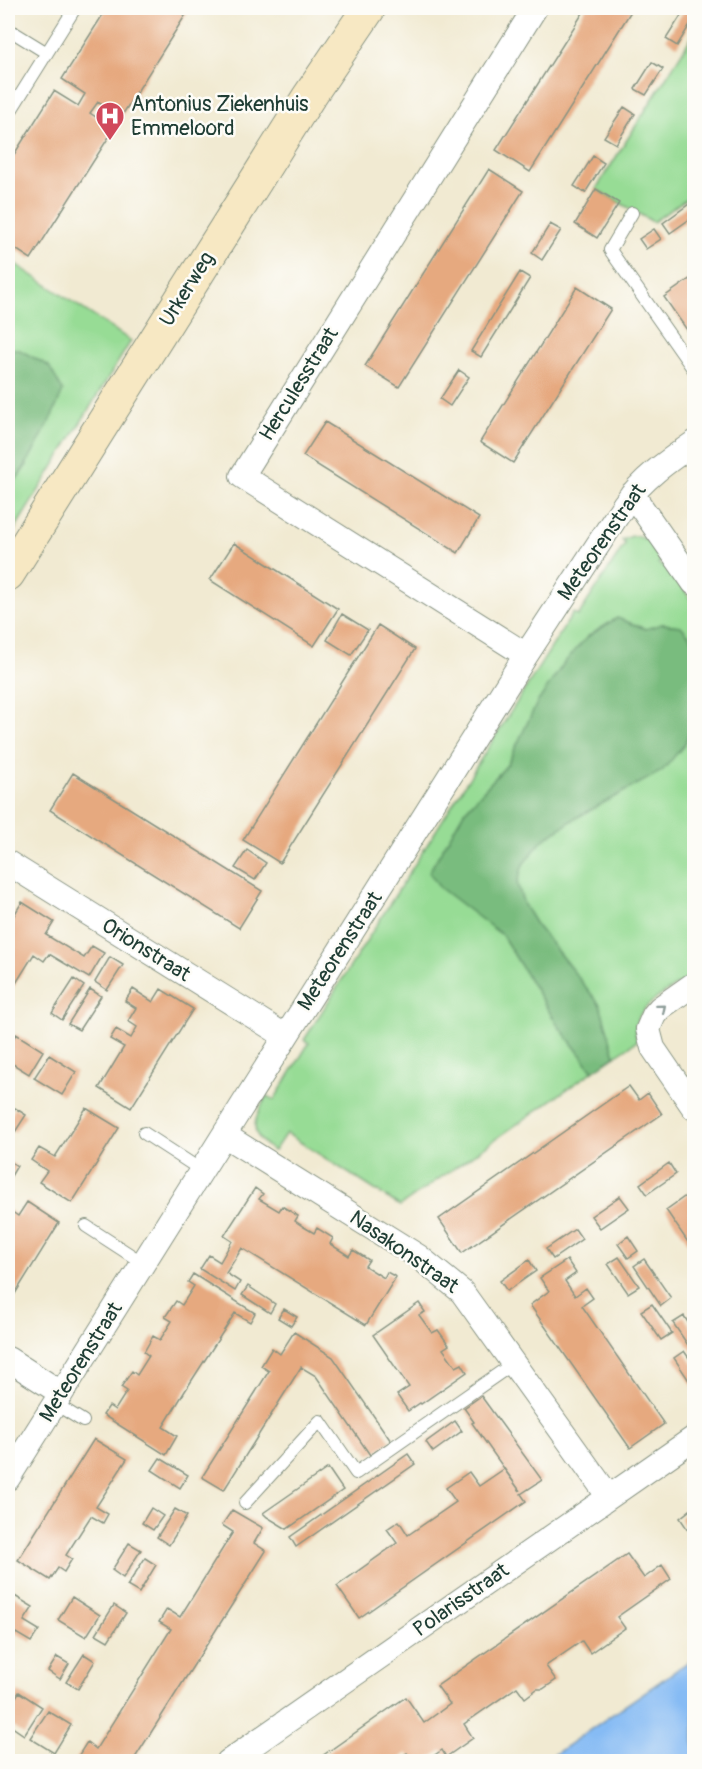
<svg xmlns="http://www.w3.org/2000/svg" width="702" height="1769" viewBox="0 0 702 1769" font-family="Pangolin,sans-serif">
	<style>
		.green { fill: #97dc95; stroke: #5b8c64; stroke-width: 1.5 }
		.forest { fill: #79bc7e; stroke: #4c7c59; stroke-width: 1.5 }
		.water { fill: #86bbf4; stroke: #527c94; stroke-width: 1.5 }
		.building { fill: #e6a97f }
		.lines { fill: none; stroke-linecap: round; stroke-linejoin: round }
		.lane-casing { stroke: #889483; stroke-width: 14 }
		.street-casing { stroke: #889483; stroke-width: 26 }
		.secondary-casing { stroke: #889483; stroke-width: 35 }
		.lane { stroke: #fff; stroke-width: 12 }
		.street { stroke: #fff; stroke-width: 24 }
		.secondary { stroke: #f7e8c3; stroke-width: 33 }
		.oneway { stroke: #8f9e9a }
		.labels { text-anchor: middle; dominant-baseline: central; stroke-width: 5; stroke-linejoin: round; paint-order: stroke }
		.poi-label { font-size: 21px; fill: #1f3d34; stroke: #fdfcf7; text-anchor: start }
		.street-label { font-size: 21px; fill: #1f3d34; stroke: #fdfcf7 }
	</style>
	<rect width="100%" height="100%" fill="#fdfcf7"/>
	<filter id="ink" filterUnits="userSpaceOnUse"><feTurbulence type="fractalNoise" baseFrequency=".0167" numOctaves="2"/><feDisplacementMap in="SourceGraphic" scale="12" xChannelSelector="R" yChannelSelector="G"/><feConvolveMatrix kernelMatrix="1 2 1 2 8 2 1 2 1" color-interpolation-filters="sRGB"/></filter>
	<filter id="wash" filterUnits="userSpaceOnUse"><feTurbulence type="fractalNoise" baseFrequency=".008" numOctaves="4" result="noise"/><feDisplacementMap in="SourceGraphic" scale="24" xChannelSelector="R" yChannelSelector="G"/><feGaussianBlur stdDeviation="1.35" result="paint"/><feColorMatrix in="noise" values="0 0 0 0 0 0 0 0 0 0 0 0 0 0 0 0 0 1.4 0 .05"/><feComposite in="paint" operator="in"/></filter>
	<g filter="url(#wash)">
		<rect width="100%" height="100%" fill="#f1ead2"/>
		<path class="green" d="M694,33V193L653,222L596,189Z
			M8,259L131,341L8,540V491L27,465L18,349H8Z
			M632,536C649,536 654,547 664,559L658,563L661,566L667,564L694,604V641L680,626L662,624L646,629L617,618L587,637L522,735L507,765L464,812L440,887L502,935L557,1024L593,1071L400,1206L286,1133L274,1151C247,1135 253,1119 267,1096L274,1100L309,1043L304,1040L573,613L578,616L625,544L622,540Z
			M694,722V959L690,963L687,979C666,993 626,1010 637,1041L615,1056L600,1005L535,923L524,905L517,883L523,864L543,840L684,745Z"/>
		<path class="forest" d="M8,349H18L49,366L63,391C48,427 31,460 8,491Z
			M617,618L646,629L662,624L681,626L694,641V722L684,745L662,771L576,818L543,840L523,864L517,883L524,905L535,923L600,1005L615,1056L593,1071L557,1024L502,935L439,887L429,872L464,812L507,765L537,703L564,663L587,637Z"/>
		<path class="water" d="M694,1658V1761H545Z"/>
		<g id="blocks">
			<path class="building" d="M107,8H190L121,117L98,102L90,113L114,129L31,259L8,244V164L54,91L78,106L85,94L62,79Z
				M586,8H633L530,172L496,150Z
				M685,9L694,16V18L677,46L666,39Z
				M652,62L663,69L646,95L635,89Z
				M624,107L635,114L616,144L604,137Z
				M593,156L604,163L585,193L574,186Z
				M489,169L523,191L399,387L365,366Z
				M596,189L619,203L597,238L575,224Z
				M692,202L694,206V216L670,233L663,223Z
				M550,224L561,230L542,260L532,253Z
				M654,229L661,239L646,249L639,239Z
				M520,272L530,278L481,357L471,351Z
				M694,276V325L687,330L664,297Z
				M577,287L611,309L513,463L480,442Z
				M459,370L469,377L450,406L440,399Z
				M325,422L479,518L458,553L303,456Z
				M234,543L338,609L314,646L210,580Z
				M342,614L368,630L351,655L327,640Z
				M378,625L415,649L280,863L243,840Z
				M73,773L262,891L239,928L50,810Z
				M247,850L266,863L255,880L235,868Z
				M22,902L54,922L46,935L84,958L92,946L104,953L89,978L49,954L44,961L34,954L8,996V925Z
				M110,957L123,965L107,990L95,982Z
				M74,979L84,986L62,1020L52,1013Z
				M90,989L101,996L79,1030L68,1024Z
				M133,989L153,1002L161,989L193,1009L131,1108L99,1088L124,1047L110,1039L116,1029L131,1038L137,1027L128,1021L136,1008L125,1001Z
				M16,1034L43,1051L29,1074L8,1061V1047Z
				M49,1055L76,1072L62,1095L34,1078Z
				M629,1086L639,1100L648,1093L662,1114L462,1253L439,1219Z
				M15,1108L26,1115L15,1132L8,1128V1121Z
				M86,1108L119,1128L72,1203L39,1182L47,1171L31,1160L39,1148L55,1157Z
				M8,1160L17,1166L8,1181Z
				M669,1163L676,1174L647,1194L640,1184Z
				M255,1188L263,1194L259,1199L279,1211L282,1206L298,1216L295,1221L304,1227L314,1233L317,1228L333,1238L330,1244L349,1256L353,1250L369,1260L365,1266L384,1278L387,1272L396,1277L366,1325L242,1248L226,1273L240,1282L235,1291L200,1269L209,1255L220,1262L232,1241L224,1236Z
				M694,1190V1251L666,1210Z
				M620,1196L629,1208L600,1228L591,1216Z
				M27,1202L59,1223L8,1305V1233L10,1228L8,1226V1209L18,1216Z
				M575,1229L582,1239L553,1259L546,1249Z
				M628,1236L638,1251L628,1258L618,1244Z
				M619,1257L639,1286L628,1293L608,1264Z
				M644,1259L671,1298L661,1306L634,1266Z
				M529,1260L536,1271L507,1291L500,1281Z
				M567,1260L576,1273L565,1281L575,1296L586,1288L593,1298L582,1306L664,1424L630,1448L530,1305L549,1291L540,1278Z
				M193,1274L255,1313L250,1322L235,1313L185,1391L163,1427L177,1436L166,1455L103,1415L109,1406L115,1410L127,1391L121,1387L132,1371L137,1375L149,1356L144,1352L153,1336L160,1340L172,1321L165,1317L176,1301L182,1305L194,1286L188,1282Z
				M248,1286L275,1304L270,1313L242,1295Z
				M419,1303L425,1312L419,1315L432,1333L438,1330L449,1345L443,1349L456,1367L462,1364L467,1372L421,1404L420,1403L408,1411L397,1395L409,1387L373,1335Z
				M652,1304L672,1333L661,1340L641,1311Z
				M284,1309L297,1317L291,1326L278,1318Z
				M684,1316L694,1332V1354L673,1323Z
				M294,1332L333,1357L391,1441L370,1455L316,1376L301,1367L224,1490L202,1477L269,1371L261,1366L272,1348L280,1354Z
				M684,1351L694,1365V1388L674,1358Z
				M481,1396L542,1480L521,1494L526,1501L359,1618L337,1586L397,1543L387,1529L399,1521L408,1535L456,1502L446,1488L469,1472L479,1486L504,1469L520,1491L472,1423L474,1422L464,1408Z
				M455,1421L462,1431L433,1452L426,1442Z
				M94,1439L127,1459L96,1507L108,1514L103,1523L91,1516L66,1555L72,1559L64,1572L58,1568L50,1580L18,1560Z
				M408,1454L415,1464L296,1547L290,1537Z
				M160,1458L188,1475L180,1488L152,1470Z
				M328,1468L343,1490L287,1529L267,1517L263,1513Z
				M694,1507V1539L680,1518Z
				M151,1508L163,1516L153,1530L142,1523Z
				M175,1509L187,1516L169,1545L157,1537Z
				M232,1510L263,1528L254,1543L266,1551L133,1761H75L87,1742L96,1749L171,1629L159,1622L167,1609L180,1617L233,1532L222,1525Z
				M129,1543L141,1550L123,1578L112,1570Z
				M627,1554L644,1578L662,1565L671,1579L617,1617L625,1628L590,1653L582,1641L546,1666L556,1680L543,1689H537L525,1698L517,1687L464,1724L473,1738L446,1757L442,1750L426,1761H413L407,1753L395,1761H315L406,1697L424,1723L450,1704L437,1686Z
				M145,1558L156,1565L139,1593L127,1586Z
				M8,1592L33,1607L24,1621L39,1630L31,1642L16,1633L8,1647Z
				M72,1597L100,1615L86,1637L58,1620Z
				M114,1605L126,1613L108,1641L96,1634Z
				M84,1654L95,1661L78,1689L66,1682Z
				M57,1657L69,1664L60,1679L48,1671Z
				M19,1692L42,1707L24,1735L8,1724V1710Z
				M48,1711L71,1725L54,1753L30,1738Z"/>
		</g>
	</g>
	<g filter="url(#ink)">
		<use href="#blocks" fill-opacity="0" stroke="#889483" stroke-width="1.5"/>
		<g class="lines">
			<g class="lane-casing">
				<path id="lane" d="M8,29L47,53
					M8,115L75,8
					M632,213L610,250L694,370
					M144,1133L201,1170
					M86,1226L143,1263
					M54,1403L83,1421
					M245,1503L320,1421L356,1473L514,1363"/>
			</g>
			<g class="street-casing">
				<path id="street" d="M632,494L694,583
					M526,655L242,476L535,8
					M8,863L285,1036
					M694,984L660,1008L654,1015L648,1029L653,1048L694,1108
					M224,1135L419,1257L462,1292L609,1497
					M8,1359L61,1393
					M8,1478L526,655L624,505C643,478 668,461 694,443
					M228,1762L694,1438"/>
			</g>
			<g class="secondary-casing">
				<path id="secondary" d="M8,574L308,98L369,8"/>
			</g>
			<use href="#lane" class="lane"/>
			<use href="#street" class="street"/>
			<use href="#secondary" class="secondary"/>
		</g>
		<defs><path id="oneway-chevron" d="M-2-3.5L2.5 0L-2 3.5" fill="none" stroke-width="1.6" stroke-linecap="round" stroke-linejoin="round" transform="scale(1.5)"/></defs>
		<use class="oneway" href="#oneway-chevron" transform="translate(662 1008) rotate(-40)"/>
	</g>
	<defs>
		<g id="hospital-pin" transform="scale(1.5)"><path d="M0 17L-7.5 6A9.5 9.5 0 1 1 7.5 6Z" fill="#d1495b" stroke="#fdfcf7"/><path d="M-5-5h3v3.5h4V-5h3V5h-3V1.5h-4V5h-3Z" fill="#fff"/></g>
	</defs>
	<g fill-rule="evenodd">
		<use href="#hospital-pin" x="110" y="116"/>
	</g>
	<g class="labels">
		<g class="poi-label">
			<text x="131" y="104">Antonius Ziekenhuis<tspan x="131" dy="24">Emmeloord</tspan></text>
		</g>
		<g class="street-label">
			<text transform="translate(187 289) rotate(-58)">Urkerweg</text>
			<text transform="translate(299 384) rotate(-58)">Herculesstraat</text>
			<text transform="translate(602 542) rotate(-55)">Meteorenstraat</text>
			<text transform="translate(146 950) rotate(32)">Orionstraat</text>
			<text transform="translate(340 951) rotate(-57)">Meteorenstraat</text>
			<text transform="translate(404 1252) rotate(35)">Nasakonstraat</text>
			<text transform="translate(81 1362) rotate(-58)">Meteorenstraat</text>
			<text transform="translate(461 1600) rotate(-35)">Polarisstraat</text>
		</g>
	</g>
	<rect width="702" height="1769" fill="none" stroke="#fdfcf7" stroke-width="30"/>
</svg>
